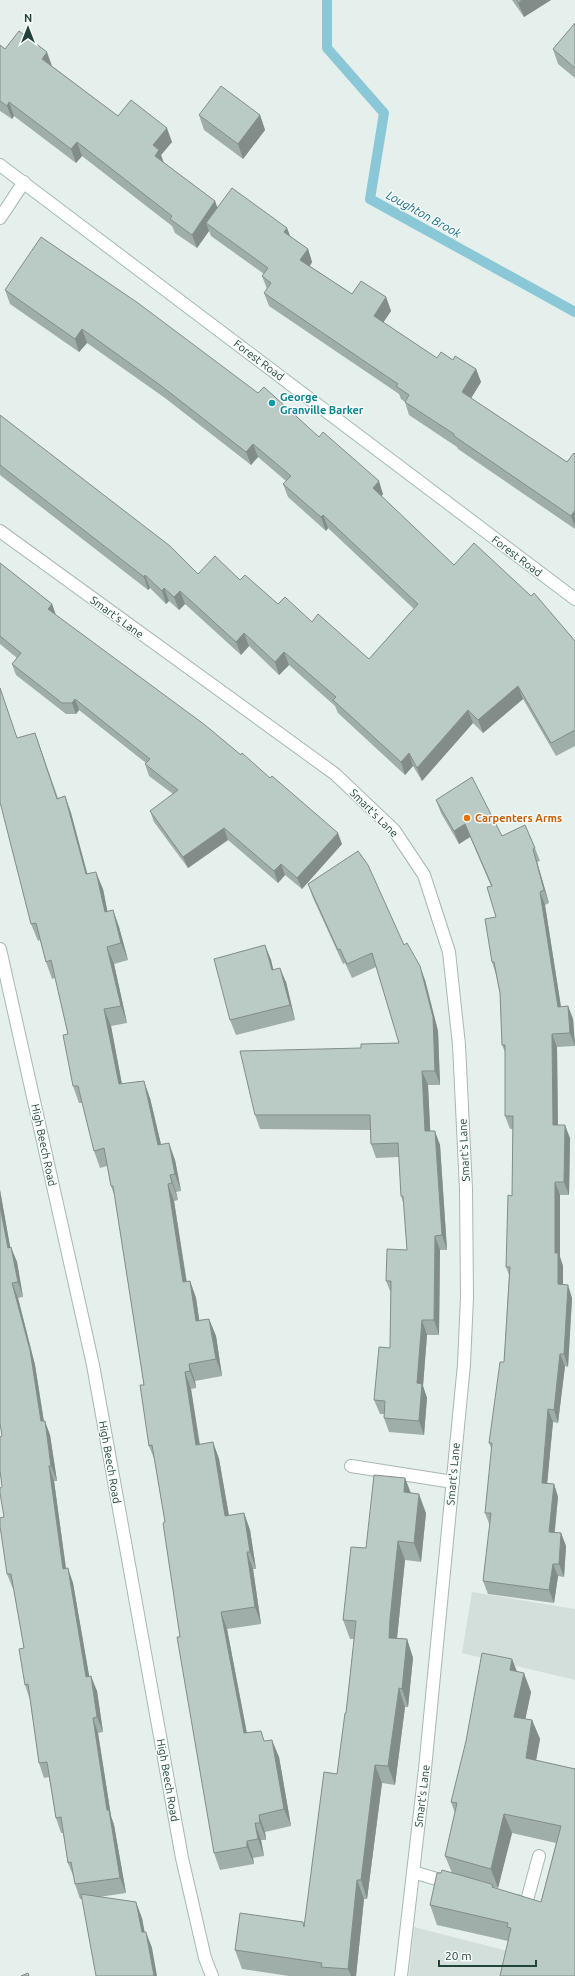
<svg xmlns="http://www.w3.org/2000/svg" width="575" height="1976" viewBox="0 0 575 1976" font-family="Ubuntu,sans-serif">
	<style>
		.built { fill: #d3dfda }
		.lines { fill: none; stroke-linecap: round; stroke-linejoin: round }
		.stream { stroke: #8bc8d7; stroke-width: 10 }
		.lane-casing { stroke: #a7b8b3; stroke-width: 14 }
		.street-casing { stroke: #a7b8b3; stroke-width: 14 }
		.secondary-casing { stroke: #a3bcb4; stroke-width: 14 }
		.lane { stroke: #fff; stroke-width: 12 }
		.street { stroke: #fff; stroke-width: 12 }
		.secondary { stroke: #fff; stroke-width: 12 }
		.wall { fill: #a0aea9; fill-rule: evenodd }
		.shaded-wall { fill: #828d89 }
		.building { fill: #bacac4; stroke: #828d89 }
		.culture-dot { fill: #0f9aa8; stroke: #f7fbf9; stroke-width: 1.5 }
		.food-dot { fill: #e8710a; stroke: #f7fbf9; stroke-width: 1.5 }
		.labels { text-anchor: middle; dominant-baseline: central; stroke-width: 3; stroke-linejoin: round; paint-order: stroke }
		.street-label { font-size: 11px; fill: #22433c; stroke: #f7fbf9 }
		.culture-label { font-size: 11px; font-weight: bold; fill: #0d838f; stroke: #f7fbf9; text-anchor: start }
		.food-label { font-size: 11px; font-weight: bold; fill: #c56008; stroke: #f7fbf9; text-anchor: start }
		.water-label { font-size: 12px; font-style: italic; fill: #176d84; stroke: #f7fbf9 }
	</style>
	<rect width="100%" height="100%" fill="#e5efeb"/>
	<path class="built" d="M472,1592L575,1609V1680L462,1653Z
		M414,1927L512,1952L575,1976H409Z"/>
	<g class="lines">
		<path class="stream" d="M327,0V48L384,113L370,199L575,312"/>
		<g class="lane-casing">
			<path id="lane" d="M0,218L24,182
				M351,1466L453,1482"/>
		</g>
		<g class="street-casing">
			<path id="street" d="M0,531L335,774L394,830L424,875L449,952L459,1045L466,1189L467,1297L464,1364L425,1769L401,1976
				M0,949L93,1365L182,1858L205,1958L212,1976
				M413,1872L450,1883
				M516,1901L526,1904L539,1856"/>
		</g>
		<g class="secondary-casing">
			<path id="secondary" d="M0,165L575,599"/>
		</g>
		<use href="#lane" class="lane"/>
		<use href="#street" class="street"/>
		<use href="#secondary" class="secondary"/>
	</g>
	<path class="wall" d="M512,0H551L524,17Z
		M575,23V78L558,64L553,49Z
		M0,45L5,49L52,66L118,116L172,142L161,155L164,163L215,201L217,207L287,228L290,237L308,249L312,262L310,266L352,294L386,297L391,311L383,322L437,358L453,360L476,369L481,382L471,398L567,462L575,454V529L458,449L457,447L409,415L405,402L401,399L399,394L269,306L264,293L267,289L262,276L264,274L211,236L209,231L197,248L175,233L172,226L82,156L76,163L14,116L12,119L0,111Z
		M199,115H260L265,130L243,159L204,130Z
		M5,290L258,393L319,437L383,494L381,497L454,565L575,641V746L556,756L523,699L483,733L473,723L422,781L413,766L405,775L338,713L335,706L289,665L279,675L249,646L241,655L185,604L179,610L169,601L166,604L150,588L148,590L0,475V415L198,574L240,580L278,604L312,622L369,659L414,609L328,528L326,531L288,497L283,484L286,481L258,457L251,465L165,398L87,343L79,352L10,304Z
		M0,563L52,604L56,615L342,844L302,889L285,875L278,883L228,840L188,868L154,822L150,811L173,794L149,776L145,764L146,763L79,710L76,714H66L16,675L12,664L17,658L0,644Z
		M35,733L58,798L65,796L71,813L87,874L103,889L107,911L113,910L119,927L128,960L114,964L127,1023L111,1026L122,1084L150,1098L161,1144L175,1160L181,1191L176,1192L178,1200L174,1201L187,1282L190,1281L196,1298L199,1320L209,1319L216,1336L222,1376L195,1381L196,1388L191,1389L200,1444L213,1442L219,1459L229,1516L244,1513L250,1530L256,1569H253L261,1624L227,1629L247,1733L265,1741L279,1757L291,1826L265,1832L266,1840H261L264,1856L253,1858L254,1864L220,1870L214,1853L180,1637L165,1522L155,1461L149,1446L144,1385L115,1197L111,1186L107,1166L100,1168L94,1151L82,1103H79L73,1086L68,1034L55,978L52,979L46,962L40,940L38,941L31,924L17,738Z
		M436,800L502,836L535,848L540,861L537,862L549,903L545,905L561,1007L568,1006L573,1019L575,1046L557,1047L558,1125L570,1138L569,1195H560V1257L563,1266V1285L572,1298L568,1367L565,1366L558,1423L553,1422L547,1483L554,1484L558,1497L555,1532L561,1533L566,1546L564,1577L558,1576L554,1603L488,1594L483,1581L490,1526L485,1513L492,1450L489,1443L504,1362L509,1275L506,1267L512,1196L513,1129H510L505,1116V1052L502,1045L500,993L496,975L492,962L496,917L491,886L470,837L459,844L441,813Z
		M308,884L404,945L425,980L438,1031L440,1085H428L430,1131L440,1145L447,1250H440L439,1335H427L423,1386L427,1398L424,1435L389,1432L384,1418V1414H380L374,1400L390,1348L391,1293L386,1281L407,1250L404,1205L401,1196L399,1157L376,1158L371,1144L370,1130L260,1129L255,1115L361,1048L399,1043L376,967L352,978L345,963L343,964L313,898Z
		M265,945L271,960L273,969L286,982L295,1020L236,1035L230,1020Z
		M0,1190L10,1247L17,1262L23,1297L18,1298L35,1365L44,1421L50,1435L57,1481H54L66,1568L73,1583L89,1677L97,1691L103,1732L98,1733L111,1816L114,1825L126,1893L99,1897L142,1918L144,1932L152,1948L82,1899H80L75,1884L74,1878L68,1863L63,1833H61L56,1818L49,1777L44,1778L39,1763L30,1700L25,1685L24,1648L14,1589H13L7,1574L2,1487V1436L0,1423Z
		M405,1478L411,1493L426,1513L421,1562L405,1560L397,1638L407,1639L413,1658L408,1707H405L395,1785L382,1783L367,1899H364L356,1976H289L242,1969L235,1950L305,1925L337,1774L346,1713L354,1639H350L343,1620L366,1548Z
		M512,1659L517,1671L531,1692L525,1719L532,1720L540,1739L536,1760L575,1769V1976L508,1941L437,1925L430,1905L441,1873H452L445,1856L455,1813L451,1802ZM512,1833L556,1843L541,1902L494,1888L493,1887L498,1888Z"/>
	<path class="shaded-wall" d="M522,0H551L524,17L518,3Z
		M47,52L52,66L42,59Z
		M9,102L14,116L12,119L7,106Z
		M260,115L265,130L243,159L238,144Z
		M167,128L172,142L161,155L164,164L155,156L153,145Z
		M77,142L82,156L76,163L71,149Z
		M215,201L220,215L206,223L209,231L197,248L192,235Z
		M287,228L292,241L284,232Z
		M308,249L312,262L305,273L300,260Z
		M386,297L391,311L379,329L374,316Z
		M82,329L87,343L79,352L75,339Z
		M476,369L481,382L467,405L462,392Z
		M253,444L258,457L251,465L246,452Z
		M379,481L383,494L377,501L373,488Z
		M575,510V527L571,516Z
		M323,515L328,528L326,531L321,517Z
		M145,575L150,588L148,590L144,577Z
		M164,588L169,601L166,604L162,591Z
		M180,591L185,604L179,610L174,597Z
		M52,604L56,616L48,609Z
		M244,633L249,646L241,655L236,642Z
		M284,652L289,665L279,675L275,662Z
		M518,686L523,699L483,733L478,720Z
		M75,699L79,710L76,714L72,703Z
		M468,710L473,723L422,781L417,768Z
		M35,733L41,750L63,816L57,799Z
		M409,753L413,766L405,775L401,762Z
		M65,796L71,813L92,891L86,874Z
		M465,824L470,837L459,844L454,831Z
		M224,828L228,840L188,868L183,857Z
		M338,833L342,844L302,889L297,878Z
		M533,849L537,862L549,903L544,890Z
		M281,864L285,875L278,883L274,871Z
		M96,872L103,889L111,929L105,912Z
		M540,892L545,905L563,1020L558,1007Z
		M113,910L119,927L128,960L121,943Z
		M265,945L271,960L277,985L272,970Z
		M107,947L114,964L127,1023L121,1006Z
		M420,966L425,980L438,1031L440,1085L435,1071Z
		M280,968L286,982L295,1020L290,1005Z
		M568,1006L573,1019L575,1046L570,1033Z
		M104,1009L111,1026L125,1101L119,1084Z
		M552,1034L557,1047L558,1138L553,1125Z
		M422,1071L428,1085L431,1145L425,1131Z
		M144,1081L150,1098L165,1162L158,1145Z
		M565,1125L570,1138L569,1195L564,1182Z
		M435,1131L440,1145L447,1250L442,1235Z
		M169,1143L175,1160L181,1191L175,1174Z
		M170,1175L176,1192L178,1200L172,1183Z
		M555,1182L560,1195V1257L563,1266V1297L558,1284L555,1253Z
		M168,1184L174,1201L189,1299L183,1282Z
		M0,1190L13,1263L8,1248L0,1206Z
		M435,1236L440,1250L439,1335L434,1320Z
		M11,1247L17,1262L23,1297L18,1282Z
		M190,1281L196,1298L202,1338L196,1321Z
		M12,1283L18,1298L35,1365L46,1436L41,1421Z
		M568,1285L572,1298L568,1367L564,1354Z
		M209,1319L216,1336L222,1376L216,1359Z
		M422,1320L427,1335L423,1386L427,1398L424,1435L419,1421L417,1383Z
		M560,1354L565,1366L558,1423L554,1410Z
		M189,1364L195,1381L196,1388L190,1371Z
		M185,1372L191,1389L202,1462L196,1445Z
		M548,1409L553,1422L546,1496L542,1483Z
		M45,1421L50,1435L57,1481L51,1466Z
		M213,1442L219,1459L232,1533L225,1516Z
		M49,1466L54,1481L68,1584L63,1569Z
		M405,1478L412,1497L404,1492Z
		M554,1484L558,1497L553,1545L549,1532Z
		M419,1494L426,1513L421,1562L414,1543Z
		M244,1513L250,1530L256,1569L250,1552Z
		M561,1533L566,1546L564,1577L559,1564Z
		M398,1541L405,1560L397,1638H389L390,1619Z
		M247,1552L253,1569L261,1624L255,1607Z
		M553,1564L558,1576L554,1603L549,1590Z
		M68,1568L73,1583L92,1692L86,1677Z
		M221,1612L227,1629L250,1750L244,1733Z
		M407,1639L413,1658L408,1707L402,1689Z
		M512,1659L519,1678L510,1670Z
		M524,1673L531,1692L522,1736L514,1717Z
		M91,1676L97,1691L103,1732L97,1717Z
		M399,1688L405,1707L395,1785L388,1766Z
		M93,1718L98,1733L111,1816L114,1825L126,1893L120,1878L107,1810Z
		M532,1720L540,1739L533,1777L526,1758Z
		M272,1740L279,1757L291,1826L284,1809Z
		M375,1765L382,1783L367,1899L361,1880Z
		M504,1814L512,1833L498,1888L491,1869Z
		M259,1815L265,1832L266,1840L260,1823Z
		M255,1823L261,1840L264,1856L258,1839Z
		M247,1841L253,1858L254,1864L247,1847Z
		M357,1880L364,1899L356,1976H351L348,1969Z
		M136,1902L142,1918L148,1949L142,1932Z
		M146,1932L152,1948L157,1976H154Z"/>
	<path class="building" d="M517,0H522L518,3Z
		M575,23V68L553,49Z
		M19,31L47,52L42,59L118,116L131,100L167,128L153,145L159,150L155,156L215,201L192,235L170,219L172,216L77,142L71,149L9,102L7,106L0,101V45L5,49Z
		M221,86L260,115L238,144L199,115Z
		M232,188L287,228L284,232L308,249L300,260L352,294L361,281L386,297L374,316L437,358L441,352L453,360L455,356L476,369L462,392L567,462L574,453L575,454V510L571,516L454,436V434L405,402L409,395L396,386L398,384L264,293L271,283L262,276L268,268L206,223Z
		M41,237L138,303L258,393L264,387L319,437L323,432L379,481L373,488L454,565L474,543L531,596L534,593L575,641V730L551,743L518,686L478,720L468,710L417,768L409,753L401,762L333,700L336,697L284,652L275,662L244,633L236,642L180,591L174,597L164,588L162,591L145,575L144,577L0,465V415L170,546L198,574L215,556L240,580L245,575L278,604L285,597L312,622L318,614L369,659L418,604L323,515L321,517L283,484L291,476L253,444L246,452L160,385L82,329L75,339L5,290Z
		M0,563L52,604L48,609L205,725L241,755L242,753L270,778L272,776L338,833L297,878L281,864L274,871L224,828L183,857L150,811L178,790L145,764L150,759L75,699L72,703H62L12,664L21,653L0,636Z
		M0,688L17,738L35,733L57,799L65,796L86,874L96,872L105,912L113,910L121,943L107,947L121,1006L104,1009L119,1084L144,1081L158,1145L169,1143L175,1174L170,1175L172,1183L168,1184L183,1282L190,1281L196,1321L209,1319L216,1359L189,1364L190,1371L185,1372L196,1445L213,1442L225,1516L244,1513L250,1552H247L255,1607L221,1612L244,1733L261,1731L264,1741L272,1740L284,1809L259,1815L260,1823H255L258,1839L247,1841V1847L214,1853L177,1637H180L163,1523L165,1522L152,1445L149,1446L140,1385H144L113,1186H111L104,1148L94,1151L78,1086H73L63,1035L68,1034L51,960L46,962L36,923L31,924L0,802Z
		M472,777L502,836L525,825L535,848L533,849L544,890L540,892L558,1007L568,1006L570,1033L552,1034L553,1125H565L564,1182H555V1253H558V1284L568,1285L564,1354H560L554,1410L548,1409L542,1483L554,1484L549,1532L561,1533L559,1564H553L549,1590L483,1581L491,1513H485L492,1443H489L500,1362H504L510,1267H506L508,1195L512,1196L513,1116H505V1045H502L500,993L494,962H492L485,919L496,917L487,887L492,886L465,824L454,831L436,800Z
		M358,851L368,865L404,945L407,943L420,966L433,1017L435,1071H422L425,1131H435L442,1235L435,1236L434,1320H422L417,1383L422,1384L419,1421L384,1418L385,1401L374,1400L379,1347L390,1348L391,1281H386L387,1249L407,1250L403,1196H401L398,1143L371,1144L370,1115H255L240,1051L361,1048V1044L399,1043L372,953L347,964L340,949L338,950L308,884Z
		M265,945L272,970L280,968L290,1005L230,1020L214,959Z
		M0,1206L8,1248L11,1247L18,1282L12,1283L30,1350L41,1421H45L51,1466H49L63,1569L68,1568L86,1677L91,1676L97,1717L93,1718L107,1810H109L120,1878L75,1884L71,1862L68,1863L61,1817L56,1818L47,1762L39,1763L28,1684L25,1685L19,1649L24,1648L11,1574H7L0,1526V1518L4,1517L0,1493V1488L2,1487L0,1470V1437L2,1436L0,1423Z
		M374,1475L405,1478L404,1492L419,1494L414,1543L398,1541L390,1619L389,1638L407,1639L402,1689L399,1688L388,1766L375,1765L361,1880H357L348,1969L321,1967L322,1963L235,1950L240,1913L303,1922L304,1927L324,1772L337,1774L345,1713H346L356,1621L343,1620L351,1547L366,1548Z
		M482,1653L512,1659L510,1670L524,1673L514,1717L532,1720L526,1758L575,1769V1976H500L511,1928L507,1927L508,1923L430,1905L437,1873H441L442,1870L488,1883L493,1885L492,1887L541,1902L561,1826L504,1814L491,1869L445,1856L457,1803L451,1802L466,1741Z
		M81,1894L136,1902L142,1932H146L154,1976H96Z
		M28,1973L29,1976H21Z"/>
	<circle class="culture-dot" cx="272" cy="403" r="4"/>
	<circle class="food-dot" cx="467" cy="818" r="4"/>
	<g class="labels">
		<g class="street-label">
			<text transform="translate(259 360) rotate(37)">Forest Road</text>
			<text transform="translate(517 556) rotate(37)">Forest Road</text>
			<text transform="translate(117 617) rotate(36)">Smart's Lane</text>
			<text transform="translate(374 813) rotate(45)">Smart's Lane</text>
			<text transform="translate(44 1145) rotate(78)">High Beech Road</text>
			<text transform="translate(464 1150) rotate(-93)">Smart's Lane</text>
			<text transform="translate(110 1462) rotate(80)">High Beech Road</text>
			<text transform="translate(453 1474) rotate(-85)">Smart's Lane</text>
			<text transform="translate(168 1780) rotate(80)">High Beech Road</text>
			<text transform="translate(422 1796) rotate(-83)">Smart's Lane</text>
		</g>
		<g class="culture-label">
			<text x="280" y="397">George<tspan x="280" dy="13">Granville Barker</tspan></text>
		</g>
		<g class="food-label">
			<text x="475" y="818">Carpenters Arms</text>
		</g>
		<g class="water-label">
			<text transform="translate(424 214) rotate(29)">Loughton Brook</text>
		</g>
	</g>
	<g transform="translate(28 28)" stroke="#f7fbf9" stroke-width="3" paint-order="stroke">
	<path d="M0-3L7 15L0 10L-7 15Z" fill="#22433c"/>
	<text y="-6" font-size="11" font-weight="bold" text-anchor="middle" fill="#22433c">N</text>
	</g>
	<path d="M439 1960v6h97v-6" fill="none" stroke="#22433c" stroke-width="2"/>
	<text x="445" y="1960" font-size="12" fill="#22433c" stroke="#f7fbf9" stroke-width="3" paint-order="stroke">20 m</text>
</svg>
